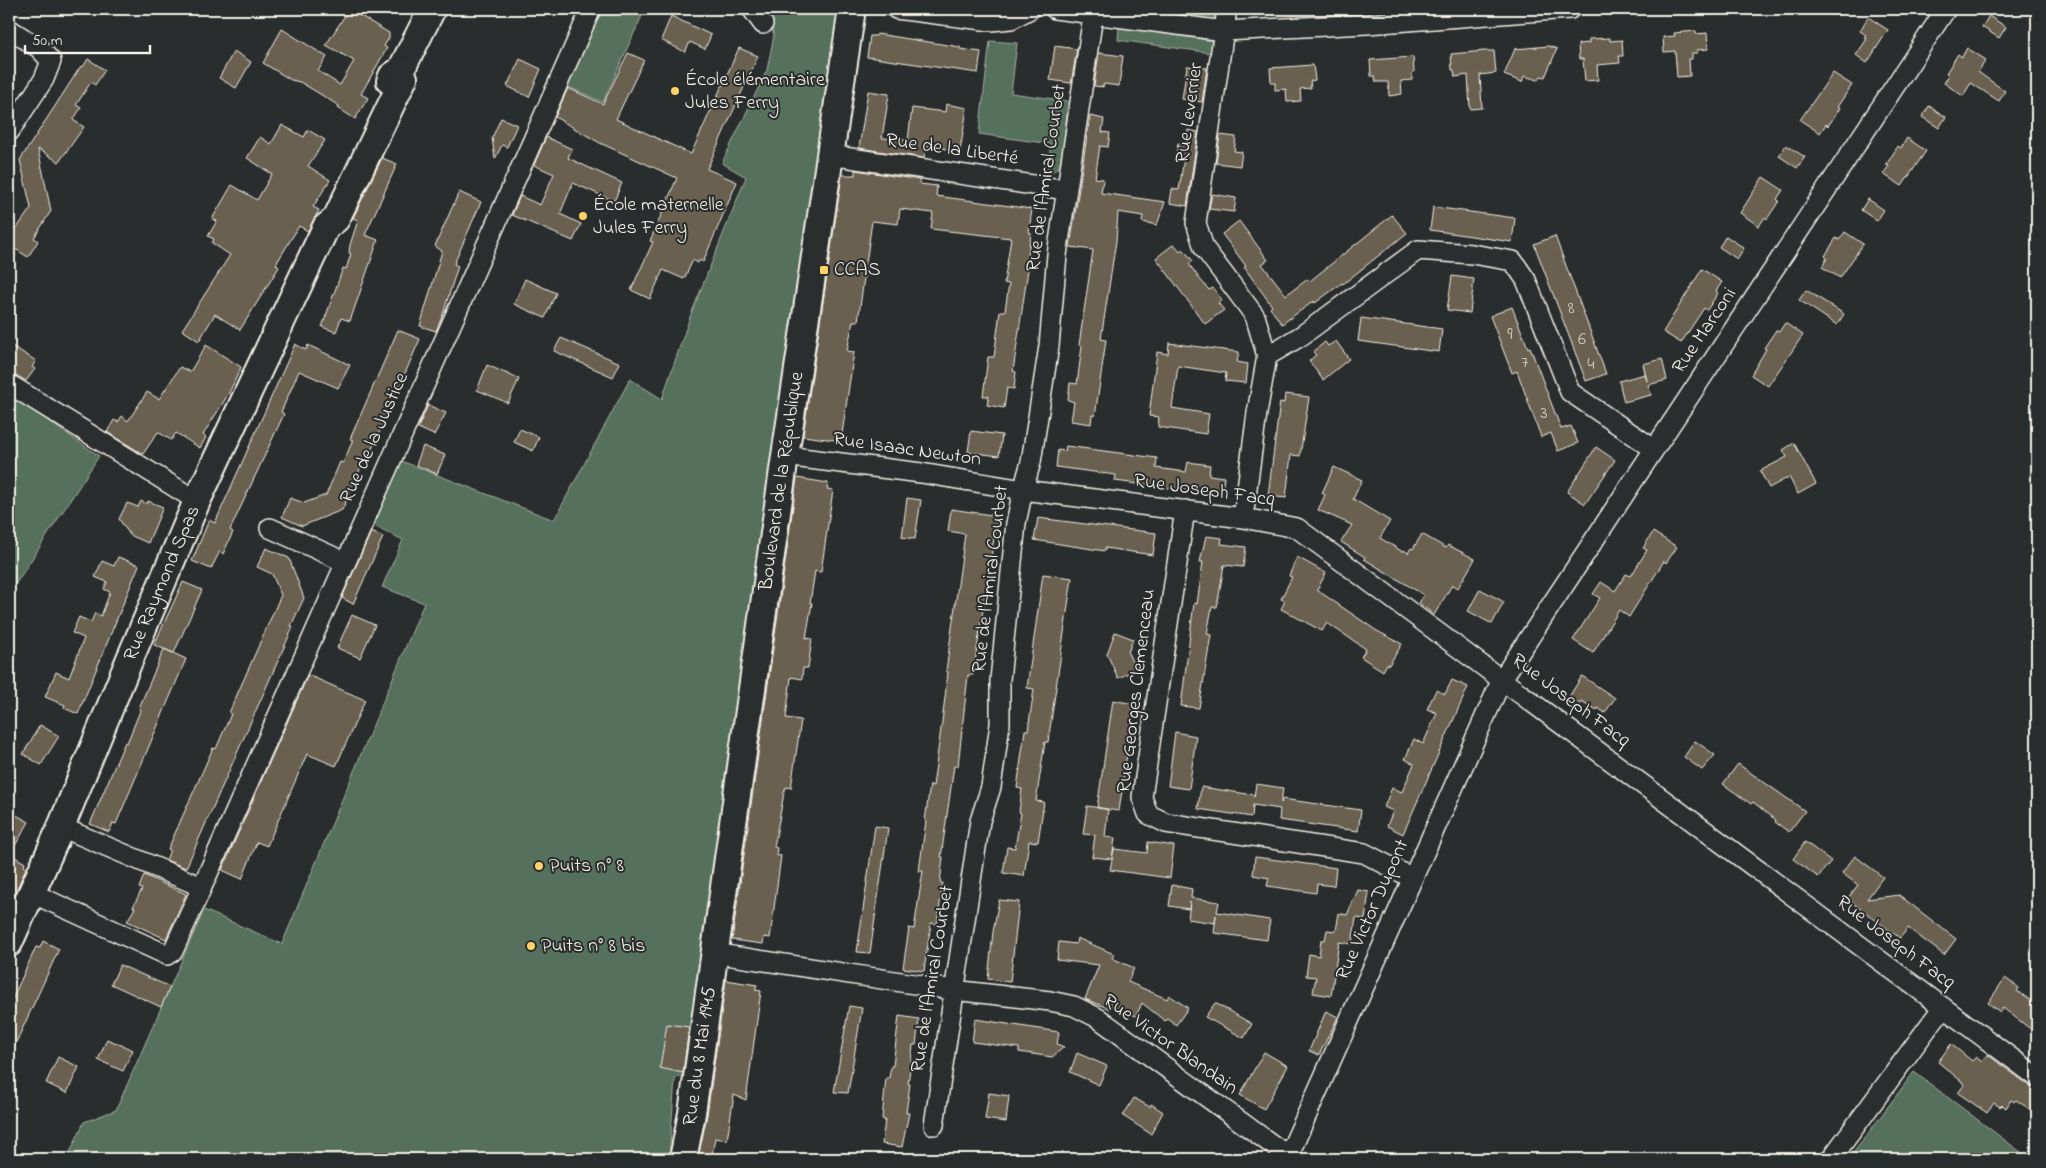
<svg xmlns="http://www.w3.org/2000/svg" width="2046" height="1168" viewBox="0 0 2046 1168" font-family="'Indie Flower',sans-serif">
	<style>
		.green { fill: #556f5d; stroke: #a4b0a2 }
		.building { fill: #696050; stroke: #f4f1e8 }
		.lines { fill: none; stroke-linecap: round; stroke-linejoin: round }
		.street-casing { stroke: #f4f1e8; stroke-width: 22 }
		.secondary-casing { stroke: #f4f1e8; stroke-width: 30 }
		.street { stroke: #2a2d2e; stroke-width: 19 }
		.secondary { stroke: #2a2d2e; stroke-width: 26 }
		.poi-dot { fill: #ffd166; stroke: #2a2d2e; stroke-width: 2 }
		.labels { text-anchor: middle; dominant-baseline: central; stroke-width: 4; stroke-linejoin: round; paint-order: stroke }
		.number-label { font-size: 18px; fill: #d1cdc2 }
		.poi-label { font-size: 20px; fill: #f4f1e8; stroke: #2a2d2e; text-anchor: start }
		.street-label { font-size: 20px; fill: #f4f1e8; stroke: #2a2d2e }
	</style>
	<rect width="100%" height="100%" fill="#2a2d2e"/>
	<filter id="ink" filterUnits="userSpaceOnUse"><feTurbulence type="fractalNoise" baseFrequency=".02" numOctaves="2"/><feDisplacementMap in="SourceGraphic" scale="10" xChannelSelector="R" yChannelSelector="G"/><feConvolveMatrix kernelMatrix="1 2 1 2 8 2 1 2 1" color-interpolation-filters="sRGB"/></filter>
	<g filter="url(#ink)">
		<path class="green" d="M598,9H645L603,102L564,85Z
			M764,9H838L684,1074L675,1079L669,1159H67L84,1122L116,1110L204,910L282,944L424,603L382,587L403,540L373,525L401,461L554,520L630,379L662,399L690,317L746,177L722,163L767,70L774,35L763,11Z
			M1169,9H1186L1217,13V18L1212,22L1168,19Z
			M1119,27L1214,41L1212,53L1118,40Z
			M990,41L1017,43L1011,93L1068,101L1062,165L1046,176L1051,144L979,134Z
			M9,394L99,456L9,594Z
			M1914,1072L2030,1159H1849Z"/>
		<path class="building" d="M349,9L389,33V38L384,46L387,48L361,94L368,98L355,119L338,108L339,106L320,94L300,82L291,80L263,63L282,29L327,57L318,71L340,85L354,61L326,45Z
			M671,16L711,35L705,49L690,42L685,52L661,40Z
			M1989,16L2006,27L1999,38L1982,27Z
			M1868,17L1888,30L1867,63L1856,55L1867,39L1864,37L1866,35L1860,31Z
			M1696,31V34L1707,33L1708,49L1697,50V53H1692V59H1689L1690,76L1677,77L1675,51L1664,52L1663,37L1675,36L1674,33Z
			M877,34L960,47V49L981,52L978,73L867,57L870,36H876Z
			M1610,38V41L1622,40L1623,56H1619L1620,63L1597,65L1598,80L1585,81L1583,59H1579L1578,44L1589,43V39Z
			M1055,46L1077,49L1071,83L1050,80Z
			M1549,46L1557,49L1545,77L1541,76L1538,80L1524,76L1522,82L1504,75L1515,49Z
			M739,48L758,56L707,169L737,182L703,262L700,260L698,263L693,260L684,279L663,270L650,299L631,290L653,242L650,241L677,178L600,143L555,117L568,88L603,104L628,53L644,60L616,119L691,154Z
			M1967,48L1986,60L1978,72L2005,91L1999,101L1971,83L1963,96L1944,83L1949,75L1946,73L1958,54L1962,57Z
			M234,51L251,62L236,88L219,78Z
			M1485,51H1494L1496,73L1480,75L1482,108L1470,109L1468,75L1455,77L1454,70H1452L1451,54Z
			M1099,53L1123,56L1119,86L1104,84L1103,87L1094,86Z
			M1413,57L1414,72L1412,73V80L1401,81L1402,94L1389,96L1388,82H1376L1375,76H1371L1370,60Z
			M88,59L105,70L95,85L91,82L76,105L81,108L73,120L84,127L59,162L38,149L51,211L34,238L38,241L28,257L9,245V235L14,226L17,228L31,208L20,160L81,66L83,67Z
			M520,59L541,69L529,97L507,86Z
			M1313,65L1315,80L1310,81L1311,88L1300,89L1301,101L1287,102L1286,89L1275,90V83H1271L1270,68Z
			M1187,66L1207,68L1202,102L1182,99Z
			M1833,73L1852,85L1837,107L1840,108L1828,126L1826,124L1820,133L1800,120Z
			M868,91L889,94L882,138L908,140L912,108L945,112L946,104L967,108L960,151L926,146L924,158L859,148Z
			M1929,106L1946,117L1939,128L1922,117Z
			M1090,116L1104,119L1102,132L1110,133L1108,147L1100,146L1095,178L1103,179L1101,193L1165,202L1157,225L1142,222L1143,216L1118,212L1116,241L1101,339L1106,340L1095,416L1092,415L1091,424L1071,421L1074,402L1068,400L1070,383L1077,384L1082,346L1079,345L1093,250L1070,247Z
			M501,118L517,125L507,147L502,145L495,159L492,138Z
			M282,125L304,137L308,130L325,140L308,166L330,180L313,207L319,210L308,231L299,226L276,264L279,267L240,330L215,314L199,341L182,330L230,255L212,243L214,239L208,236L217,221L212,219L232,185L257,200L272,174L247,158L260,137L271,144Z
			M1188,130L1198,132L1187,206L1170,203L1172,189L1179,190L1184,158L1176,157L1178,143L1186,144Z
			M1220,135L1236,137L1234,151L1242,152L1240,166L1216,163Z
			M546,137L572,149L568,158L622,183L614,201L573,183L560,214L581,224L573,241L512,215L520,196L540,205L554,174L534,165Z
			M1907,138L1926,151L1902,186L1883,174L1889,166L1886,165L1898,146L1901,148Z
			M1786,145L1805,157L1797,168L1779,156Z
			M382,158L397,164L365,235L378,240L350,321L341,318L336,332L322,327L343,268L346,269L351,254L349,253L350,245L358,220L353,218Z
			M855,170L920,180V184L937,186L936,196L1032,209L1029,232L1031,233L1028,255L1030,256L1013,371L1016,372L1014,389L1007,388L1004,408L987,405L989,396H983L988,357H994L1000,311H1005L1009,284L1004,283L1011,238L931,229L933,213L900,209L898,224L872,221L858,321H853L847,351L854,352L842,434L836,433L835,440L803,436L842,175H855Z
			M1763,177L1783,190L1777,199L1779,201L1767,219L1765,217L1759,226L1740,213Z
			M459,192L481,202L454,264L458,266L443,314L436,331L420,326L442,251L435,246Z
			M1212,194L1236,198L1234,212L1209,209Z
			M1868,199L1884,210L1877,221L1861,210Z
			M1433,207L1515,218L1512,242L1430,230Z
			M1392,215L1407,233L1343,284L1342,283L1315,303L1314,301L1282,324L1270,308L1272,306L1244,267L1246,266L1222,234L1239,221L1268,260L1262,264L1286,295L1308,279L1310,281Z
			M1845,232L1863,244L1840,278L1822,267L1827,258L1825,256L1836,238L1839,240Z
			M1555,236L1606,374L1586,381L1534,244Z
			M1726,236L1744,248L1737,259L1719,247Z
			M1174,244L1180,251L1183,249L1193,261L1189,264L1199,278L1209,290L1213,288L1222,300L1218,303L1224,310L1205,324L1156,258Z
			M1702,269L1722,282L1716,291L1718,293L1707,310L1704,308L1681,343L1663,332Z
			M1452,276L1474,279L1470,313L1447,310Z
			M525,279L556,293L545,318L514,304Z
			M1806,290L1844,314L1837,325L1799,300Z
			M1512,307L1528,348L1530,347L1561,429L1571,426L1578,443L1558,451L1551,433L1541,437L1517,371L1512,373L1490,316Z
			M1361,318L1442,329L1439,352L1358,341Z
			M1785,323L1803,335L1768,386L1751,375L1766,349L1764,348L1776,330L1779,332Z
			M398,330L420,339L368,458L366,456L342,510L302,526L282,517L290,498L304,503L326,495L340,462L343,463L353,440L350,439Z
			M561,338L620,363L613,377L554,351Z
			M1336,341L1349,359L1323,380L1309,361L1316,355L1313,352L1325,342L1328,346Z
			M1169,343L1239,352L1237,362L1248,364L1246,383L1225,381L1226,373L1178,366L1172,408L1209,414L1206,434L1158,427L1159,417L1149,416L1157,352L1168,354Z
			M9,344L36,361L32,367L35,369L26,381L9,371Z
			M295,344L306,350L308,345L350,365L338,388L299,371L281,412L284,414L230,530L233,532L223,554L220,551L211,569L192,561L209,520L215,523Z
			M206,345L241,367L229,393L203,435L206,437L200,448L176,433L171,440L158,432L143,454L107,432L114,420L118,422L122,416L128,421L147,392L159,399L180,367L190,372Z
			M1662,359L1667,380L1648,385L1651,395L1624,402L1619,381L1645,374L1647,381L1643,364Z
			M487,365L519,379L508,403L477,390Z
			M1285,394L1309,397L1300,456L1291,455L1286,498L1268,496L1280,402L1284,403Z
			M428,405L446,413L434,435L418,428Z
			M520,429L539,437L533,451L514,442Z
			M971,431L1002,435L999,456L968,452Z
			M1794,443L1816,484L1798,494L1789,477L1769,488L1760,471L1787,457L1783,450Z
			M423,446L445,455L437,474L416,465Z
			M1066,446L1157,458L1156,468L1186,472L1188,462L1210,465L1209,475L1224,477L1222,495L1115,481L1116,475L1056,467L1058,450L1065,451Z
			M1596,447L1615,460L1585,504L1567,492Z
			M1334,467L1362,480L1353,499L1390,521L1380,538L1403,552L1404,550L1408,553L1411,548L1413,549L1422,534L1446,548L1448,545L1475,559L1458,588L1452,585L1434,615L1419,603L1424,595L1364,559L1365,557L1341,542L1352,525L1318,510L1325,495L1322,493Z
			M797,478L828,483L827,489L833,490L821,572L815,571L810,603H812L806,638L812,639L808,668H803L802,679L791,677L786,718L801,720L791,788L786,787L784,793L774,847L777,848L776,855L781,856L770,938L764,937L763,944L732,940Z
			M907,498L921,500L915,539L902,537Z
			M141,501L147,504L148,501L163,507L148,543L130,535L119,519L127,503L138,507Z
			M951,509L998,516L995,538H994L973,675H968L958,766H954L941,857H943L940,883H943L937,924L931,923L924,971L903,968L909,928L914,929L923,871H919L926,821H925L930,785L933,786L942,722L948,672L946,671L965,534L948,531Z
			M1038,518L1156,533L1153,555L1105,548V551L1034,540Z
			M371,532L383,537L353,604L342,598Z
			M1653,532L1677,547L1666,563L1664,561L1629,617L1619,610L1593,653L1573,640L1600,598L1593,594L1601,582L1615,591L1626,574L1631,576L1647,550L1643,548Z
			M1206,536L1222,538L1221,544L1246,547L1243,567L1224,565L1217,607H1212L1207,634L1211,635L1199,708L1181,706L1194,603L1197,604L1203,562H1200Z
			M266,548L289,558L304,598L291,626L293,627L186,868L166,860L170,850L168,849L213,748L216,749L231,714L229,713L281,595L272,574L257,567Z
			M118,557L139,565L78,714L64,708L65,705L45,697L56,672L69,678L84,638L72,633L79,617L91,622L95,613L101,616L110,592L104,589L107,582L95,577L102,561L114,566Z
			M1297,557L1326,573L1317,590L1377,631L1402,644L1389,665L1387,664L1383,671L1361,657L1366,649L1327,623L1322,631L1281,609L1285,601L1281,599L1292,577L1289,576Z
			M1043,574L1072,578L1048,742H1045L1036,801L1044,802L1038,842L1029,841L1024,876L1003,873L1007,847L1015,848L1021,813L1019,812L1022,789L1017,788L1025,730H1028L1034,689L1027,688Z
			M183,582L202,590L174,653L154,645Z
			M1480,589L1504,602L1492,624L1468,611Z
			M352,615L375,625L360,658L337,648Z
			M1115,632L1133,639L1128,653L1136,670L1118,678L1107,654Z
			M164,649L186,659L116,824L113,823L109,832L90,824L125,742L127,743L138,716L141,709L139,708Z
			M308,675L365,700L336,766L307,754L267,846L257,842L242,879L222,870Z
			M1582,676L1615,698L1605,713L1598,708L1597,710L1581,701L1580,704L1569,697Z
			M1452,680L1468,687L1403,834L1387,826L1393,811L1384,807L1392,788L1402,792L1414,764L1405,759L1414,739L1423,744L1437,713L1427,709L1436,690L1445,694Z
			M1113,700L1134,704L1119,811L1097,808Z
			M40,725L59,736L41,765L23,754Z
			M1175,732L1196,736L1189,789L1168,786Z
			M1695,741L1715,755L1702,770L1684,757Z
			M1738,764L1805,811L1789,832L1775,822L1776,820L1753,802L1751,804L1723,784Z
			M1256,784L1283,788L1281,803L1282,799L1361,810L1358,831L1279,820L1280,809L1253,805L1252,817L1198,809L1201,787L1254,795V797Z
			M1087,806L1108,809L1105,837L1115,838L1112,859L1092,857L1095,835L1083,834Z
			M9,811L29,822L10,854L25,863L24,866L26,868L9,907Z
			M875,826L888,828L870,953L857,952Z
			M1148,842L1174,846L1170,878L1110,870L1114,849L1147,853Z
			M1805,842L1831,861L1818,877L1793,859Z
			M1855,856L1883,877L1867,899L1899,895L1956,939L1944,955L1908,928L1900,938L1847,899L1858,885L1842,873Z
			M1255,857L1336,868L1334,886L1317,884L1316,893L1267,886L1269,878L1253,875Z
			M144,875L186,894L166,939L127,921L135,908L133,907L142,889L139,888Z
			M1172,885L1192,889L1191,898L1219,902L1217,912L1270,920L1267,940L1214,933L1216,915L1215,923L1188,919L1190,902L1189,909L1169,906Z
			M1358,890L1369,892L1365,919L1356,918L1352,944L1339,942L1331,996L1313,993L1316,977L1306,976L1309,954L1319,956L1321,940H1325L1327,930L1336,931L1339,913L1347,915Z
			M999,900L1019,902L1010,982L988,979L993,932Z
			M1077,938L1114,954L1112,958L1134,968L1128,982L1167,999L1169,995L1188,1008L1176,1025L1167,1018L1165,1021L1142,1003L1136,1016L1111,1006L1110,1009L1085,999L1099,965L1057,960L1059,942L1076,944Z
			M43,941L59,949L9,1058V1006L36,947L40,948Z
			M120,965L170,987L161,1007L111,984Z
			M2005,978L2019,988L2017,991L2037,1005V1034L2003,1008L2000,1012L1988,1003Z
			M726,980L757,985L755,990L761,991L746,1100L734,1095L727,1140L715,1138L712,1155L699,1153L707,1115Z
			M1215,1003L1252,1024L1244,1038L1205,1017Z
			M849,1006L862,1008L848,1093L834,1092Z
			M1326,1011L1338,1017L1319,1055L1309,1051Z
			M899,1016L919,1019L916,1045H913L908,1084H910L906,1113H909L902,1147L882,1144L885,1120L882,1119L886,1078H889L891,1066H893Z
			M975,1019L1059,1032L1057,1044L1064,1047L1052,1057L1019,1052V1048L972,1042Z
			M667,1024L689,1027L683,1073L660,1068Z
			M107,1039L133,1050L123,1071L98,1060Z
			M1951,1044L1972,1061L1976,1057L1982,1062L1988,1055L2030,1086L2037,1089V1114L2016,1100L2014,1102L2011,1100L2006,1108L2002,1105L2000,1107L1994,1103L1987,1113L1958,1093L1965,1084L1938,1062Z
			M1264,1052L1288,1066L1264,1109L1240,1095Z
			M1077,1053L1107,1066L1099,1085L1070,1072Z
			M58,1057L79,1067L67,1093L46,1083Z
			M989,1093L1009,1096L1006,1122L985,1119Z
			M1134,1098L1150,1107L1151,1104L1163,1112L1151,1134L1123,1116Z"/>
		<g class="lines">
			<g class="street-casing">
				<path id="street" d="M752,9L763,24
					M896,9L991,21L1011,19L1030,9
					M1055,9L1224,31L1367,24L1570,9
					M1227,9L1196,223L1204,248L1255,316L1267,356L1257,413L1243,518
					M9,29L39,48L51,61L44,79L9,132
					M830,155L1067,190
					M1267,356L1301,336L1418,250L1472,254L1513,261L1526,280L1570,392L1654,449
					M9,384L197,501
					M785,456L921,473L1023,490L1243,518L1297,528L2037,1077
					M1185,510L1142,797L1148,814L1166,823L1364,853L1412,878
					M270,528L345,562
					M61,827L202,887L591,9
					M32,893L167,955L173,951L202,887
					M713,953L953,990L1050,1001L1074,1006L1098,1018L1292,1159
					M934,1125L980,821L991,787L1000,724V680L1016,523L1023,490L1031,462L1049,346L1057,255L1094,9
					M1287,1159L1502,679L1946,9
					M1831,1159L1943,1007"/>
			</g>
			<g class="secondary-casing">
				<g id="secondary">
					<path d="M390,81L392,76L401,70L432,9"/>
					<path id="s1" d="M9,943L61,827L129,661L197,501L326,227L336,219L404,78L401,70"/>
					<path id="s2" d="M683,1159L692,1113L785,456L852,9"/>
				</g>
			</g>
			<use href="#street" class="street"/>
			<use href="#secondary" class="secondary"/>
		</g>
	</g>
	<g class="poi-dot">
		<circle cx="675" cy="91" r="5"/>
		<circle cx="583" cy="216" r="5"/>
		<rect x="819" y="265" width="10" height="10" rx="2.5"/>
		<circle cx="539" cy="866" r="5"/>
		<circle cx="531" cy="946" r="5"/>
	</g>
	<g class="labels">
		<g class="number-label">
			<text x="1571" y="309">8</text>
			<text x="1510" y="335">9</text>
			<text x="1582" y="340">6</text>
			<text x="1525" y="363">7</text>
			<text x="1591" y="365">4</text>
			<text x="1544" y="414">3</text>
		</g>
		<g class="poi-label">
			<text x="685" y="80">École élémentaire<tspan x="685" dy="23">Jules Ferry</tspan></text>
			<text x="593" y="205">École maternelle<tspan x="593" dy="23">Jules Ferry</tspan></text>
			<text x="834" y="270">CCAS</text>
			<text x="549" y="866">Puits n° 8</text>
			<text x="541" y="946">Puits n° 8 bis</text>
		</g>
		<g class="street-label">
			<text transform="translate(1190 113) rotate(-82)">Rue Leverrier</text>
			<text transform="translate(952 150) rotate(8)">Rue de la Liberté</text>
			<text transform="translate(1047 178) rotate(-82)">Rue de l'Amiral Courbet</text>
			<text transform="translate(1705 331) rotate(-56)">Rue Marconi</text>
			<text transform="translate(375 438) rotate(-66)">Rue de la Justice</text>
			<text transform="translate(907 450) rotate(8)">Rue Isaac Newton</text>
			<text stroke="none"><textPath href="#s2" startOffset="685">Boulevard de la République</textPath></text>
			<text transform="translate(1204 491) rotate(8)">Rue Joseph Facq</text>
			<text transform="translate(991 579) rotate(-83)">Rue de l'Amiral Courbet</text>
			<text stroke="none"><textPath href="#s1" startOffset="391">Rue Raymond Spas</textPath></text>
			<text transform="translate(1137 691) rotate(-83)">Rue Georges Clemenceau</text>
			<text transform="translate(1570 701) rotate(37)">Rue Joseph Facq</text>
			<text transform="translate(1373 910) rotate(-66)">Rue Victor Dupont</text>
			<text transform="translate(1895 943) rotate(37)">Rue Joseph Facq</text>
			<text transform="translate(933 979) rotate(-81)">Rue de l'Amiral Courbet</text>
			<text transform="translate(1170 1045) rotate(35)">Rue Victor Blandain</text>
			<text stroke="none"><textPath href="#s2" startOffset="104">Rue du 8 Mai 1945</textPath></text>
		</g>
	</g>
	<rect width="2046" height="1168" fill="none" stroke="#2a2d2e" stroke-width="30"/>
	<rect x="15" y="15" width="2016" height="1138" fill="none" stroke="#f4f1e8" stroke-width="2" filter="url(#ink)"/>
	<path d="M25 45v8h125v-8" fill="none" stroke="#f4f1e8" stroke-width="2.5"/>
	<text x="32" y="45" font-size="15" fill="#f4f1e8" stroke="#2a2d2e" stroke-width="4" paint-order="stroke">50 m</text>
</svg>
